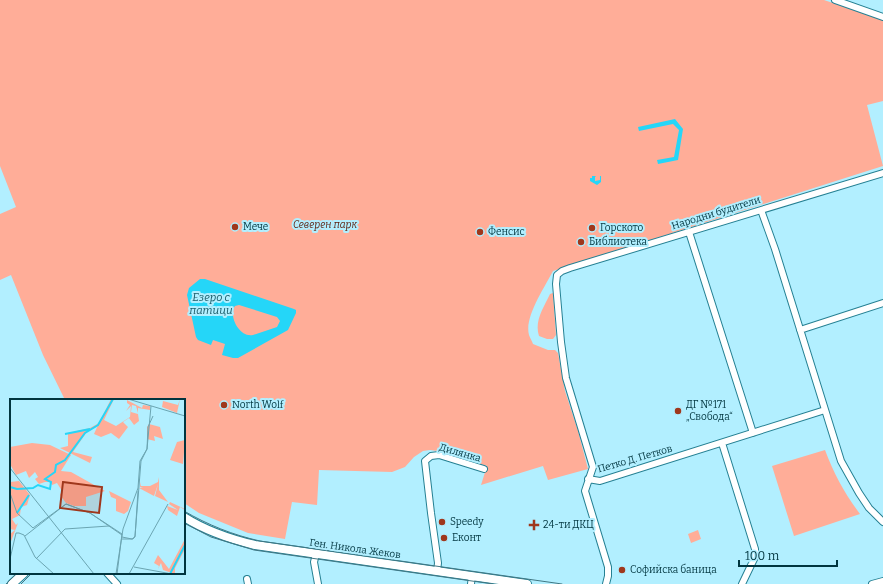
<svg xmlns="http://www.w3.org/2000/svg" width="883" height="584" viewBox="0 0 883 584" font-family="Bitter,serif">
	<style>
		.green { fill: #ffad98 }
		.water { fill: #25d6f8; fill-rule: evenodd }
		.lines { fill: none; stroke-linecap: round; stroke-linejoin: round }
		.minor-casing { stroke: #258093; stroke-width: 8 }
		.tertiary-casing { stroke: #258093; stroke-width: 10 }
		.minor { stroke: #fff; stroke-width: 6 }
		.tertiary { stroke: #fff; stroke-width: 8 }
		.tram { stroke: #407784; stroke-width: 1 }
		.poi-dot { fill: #9f371c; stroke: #b2efff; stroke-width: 1.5 }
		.labels { text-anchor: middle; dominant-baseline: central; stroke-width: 4; stroke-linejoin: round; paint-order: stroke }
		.street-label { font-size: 10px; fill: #00353f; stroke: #b2efff }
		.park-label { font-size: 10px; font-style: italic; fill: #5c1a09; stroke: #b2efff }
		.poi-label { font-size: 10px; fill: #00353f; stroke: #b2efff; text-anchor: start }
		.water-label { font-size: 11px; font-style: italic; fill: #185967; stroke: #b2efff }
		.inset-river { fill: none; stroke: #25d6f8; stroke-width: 2 }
		.inset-road { fill: none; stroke: #6ba5b2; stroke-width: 1 }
		.view { fill: #9f371c; fill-opacity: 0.15; stroke: #9f371c; stroke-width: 2 }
		.inset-edge { fill: none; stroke: #00353f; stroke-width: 2 }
	</style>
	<rect width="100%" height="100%" fill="#b2efff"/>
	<path class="green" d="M0,0H824L883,20V101L867,105L883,166L553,271C545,287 524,317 529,335C530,338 532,341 533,344L548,350H555L558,353L565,391L578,431L588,469L548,480L543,466L481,485L487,466L445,452L430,450L423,451L414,457L405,467L392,472L319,470L317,505L292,502L285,539L248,533L199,513L184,503V400H65L43,355L11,275L0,280V214L16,207L0,166Z
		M553,293L556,335L553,339H547L539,336C534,321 544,307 550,294Z
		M825,450C834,474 845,494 860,514L794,536L772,466Z
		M698,530L701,539L691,543L688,534Z"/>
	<path class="water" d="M675,119L683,129L678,160L658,164L657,160L674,157L679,130L673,124L639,131L638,127Z
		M592,176H596L595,177V181L600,180V176H601V182L597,185L590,181V178H592Z
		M200,279H205L294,309L296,310V313L288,330L238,358H233L222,355L225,344L213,340L211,345L198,340L196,337L187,295L189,288ZM239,305L277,317L280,321L277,327L253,335C239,338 228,315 235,306Z"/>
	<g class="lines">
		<g class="minor-casing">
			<path id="minor" d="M835,0L883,17
				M761,210L775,249L841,461L859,493L869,508L883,522
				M689,232L753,433
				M800,330L883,303
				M722,443L755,549V557L742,584
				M588,479L600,481L825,410
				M316,554L314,562L318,584
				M437,571L438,563L431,513L425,461L431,456L439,455L484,469
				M107,573L117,584
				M247,579L248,584
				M471,584L472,576
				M606,584L608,576V567L585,491L593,467L566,378L561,342L556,284L557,275L562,271L570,268L883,173
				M872,584L883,581"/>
		</g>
		<g class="tertiary-casing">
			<path id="tertiary" d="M184,517C206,531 230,539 255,545L527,584
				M12,584L24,573"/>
		</g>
		<use href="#minor" class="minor"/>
		<use href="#tertiary" class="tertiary"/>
		<path class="tram" d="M184,511C208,525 233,535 260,541L562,584
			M184,523L211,537L254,550L493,584
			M6,584L17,573
			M21,584L32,573"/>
	</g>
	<g class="poi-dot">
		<circle cx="235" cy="227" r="4"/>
		<circle cx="592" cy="228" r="4"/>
		<circle cx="480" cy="232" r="4"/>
		<circle cx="581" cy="242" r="4"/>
		<circle cx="224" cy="405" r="4"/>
		<circle cx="678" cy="411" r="4"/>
		<circle cx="442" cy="522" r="4"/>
		<path d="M532 519h4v4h4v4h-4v4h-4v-4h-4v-4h4z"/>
		<circle cx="444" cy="538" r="4"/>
		<circle cx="622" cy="570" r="4"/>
	</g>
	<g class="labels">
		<g class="street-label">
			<text transform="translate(716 213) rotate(-17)">Народни будители</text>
			<text transform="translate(460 453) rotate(16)">Дилянка</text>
			<text transform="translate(635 459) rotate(-16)">Петко Д. Петков</text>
			<text transform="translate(355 549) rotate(8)">Ген. Никола Жеков</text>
		</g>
		<g class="park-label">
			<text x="325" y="225">Северен парк</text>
		</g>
		<g class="poi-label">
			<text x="243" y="227">Мече</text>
			<text x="600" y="228">Горското</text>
			<text x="488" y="232">Фенсис</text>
			<text x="589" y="242">Библиотека</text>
			<text x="232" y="405">North Wolf</text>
			<text x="686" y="405">ДГ №171<tspan x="686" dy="12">„Свобода“</tspan></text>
			<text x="450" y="522">Speedy</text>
			<text x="543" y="525">24-ти ДКЦ</text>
			<text x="452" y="538">Еконт</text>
			<text x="630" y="570">Софийска баница</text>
		</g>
		<g class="water-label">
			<text x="211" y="297">Езеро с<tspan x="211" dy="13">патици</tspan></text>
		</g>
	</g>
	<g transform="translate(10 399)">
		<rect width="175" height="175" fill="#b2efff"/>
		<path d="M101,0H104L94,21L106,27L120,18L121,7L116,12L120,6L117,4V1L132,9L133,6L140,7V11L128,9V14L126,7L122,6L121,13L128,15L129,22L124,26L119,19L113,23L118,28L109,40L101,34L91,38L84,35L88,26L76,34L63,53L82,58L80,64L50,49L58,47V34L80,29L89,24ZM170,0L167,14L152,8L153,2L168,6ZM137,25V28L139,25L150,28L153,40L144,37L145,42L137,40ZM175,41L173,65L160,61L167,43ZM22,44L40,46L61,56L51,72L61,73L95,92L76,98V107H64L56,104L50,96L52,92L47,84L42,86L40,83H35L29,85L25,80L28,78L25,73L19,79L16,72L6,76L0,65V48ZM149,78V91L158,103L145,97L148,85L144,97L129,89H133L130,88L131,83V87H140L148,83ZM9,82L20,96L17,106L11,108L10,116L2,120L6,126L8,124L0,145V135L5,131L0,130V83ZM99,92L121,103L118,112L114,115L106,112V100L101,98ZM160,103L175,110V111L170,108L167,117L158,111L157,107L168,111L159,105ZM175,140V150L165,169V175L153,171L151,164L148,170L149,167L144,164L148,156L159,170Z" fill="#ffad98"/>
		<path class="inset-river" d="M55,35L80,30M0,88L7,90L23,89L28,86L40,90L41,83L35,80L45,73L46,66L55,61L75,34L88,26L103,0M7,114L19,96M160,175L175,146"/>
		<path class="inset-road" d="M118,0L175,17M0,69L84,175M0,94L7,114L23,129L56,105L80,114L112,135L107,175M15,137L56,105L80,114L112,136M112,138L122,140L125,138L128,92M112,140H123L125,137L131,62L137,50L138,28L143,17M0,160L6,134H9L14,136L25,158L44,175M26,160L55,130L99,127M124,168L162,175M106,175L113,130L128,89L130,62L137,50L141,7M119,175L158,105"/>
		<path class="view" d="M53,83L92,88L89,114L50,109Z"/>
		<rect width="175" height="175" class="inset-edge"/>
	</g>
	<path d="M739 560v6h98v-6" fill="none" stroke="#00353f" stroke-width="2"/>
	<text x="745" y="560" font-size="12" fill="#00353f" stroke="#b2efff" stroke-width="3" paint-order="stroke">100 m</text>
</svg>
